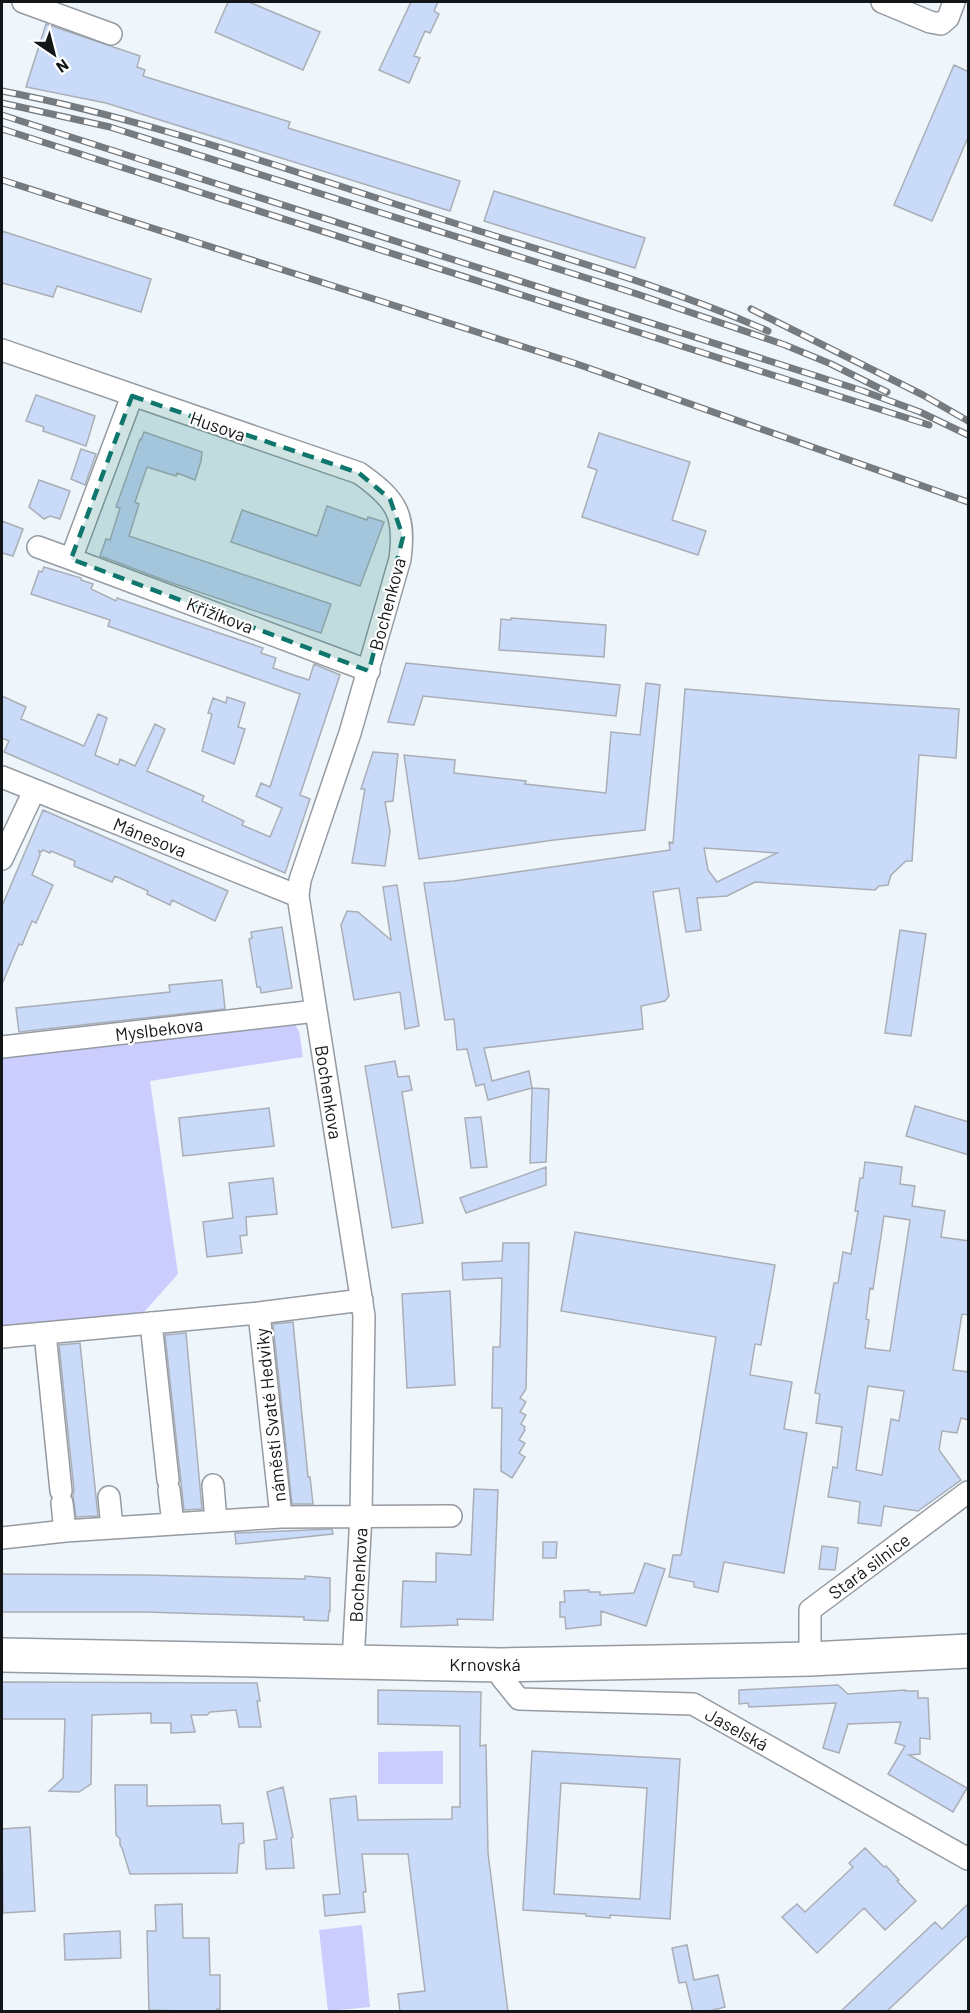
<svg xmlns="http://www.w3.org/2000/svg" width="970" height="2013" viewBox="0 0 970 2013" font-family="Barlow,sans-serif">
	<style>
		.green { fill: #cccdff }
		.building { fill: #cadaf9; stroke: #aaaeb6; stroke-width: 1.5; fill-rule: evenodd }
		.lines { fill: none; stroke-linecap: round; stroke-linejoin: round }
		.street-casing { stroke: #959ba1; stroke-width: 24 }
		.primary-casing { stroke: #959ba1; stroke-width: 36 }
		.street { stroke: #fff; stroke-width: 21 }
		.primary { stroke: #fff; stroke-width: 33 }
		.rail-casing { stroke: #767b7f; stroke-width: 7 }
		.rail { stroke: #fff; stroke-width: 4.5; stroke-dasharray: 14; stroke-linecap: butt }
		.marked { fill: #0f766e; fill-opacity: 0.2; stroke: #0f766e; stroke-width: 4.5; stroke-dasharray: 12 8; stroke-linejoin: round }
		.labels { text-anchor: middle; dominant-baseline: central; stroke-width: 4.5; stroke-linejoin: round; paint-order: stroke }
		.street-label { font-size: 18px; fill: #131618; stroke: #fff }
	</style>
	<rect width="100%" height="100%" fill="#eef5fb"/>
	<path class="green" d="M295,1025L299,1031L303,1057L150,1081L178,1274L144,1312L110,1327H2V1056Z
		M443,1751V1784H378V1752Z
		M362,1925L370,2007L328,2011L319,1930Z"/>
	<path class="building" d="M228,2H249L320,32L303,70L215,32Z
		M411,2H438L434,11L439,14L430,33L425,31L414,56L420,58L409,83L379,70Z
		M46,24L140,56L137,67L145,70L143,76L290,122L288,128L460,181L450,211L106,103L26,87Z
		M954,65L969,72V135L932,221L894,205Z
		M494,191L645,238L635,268L484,221Z
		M2,231L151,279L141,312L57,286L53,297L2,283Z
		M36,395L95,416L86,446L43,431L44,427L26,421Z
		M144,432L202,452L201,461L195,480L177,473L176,476L147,467L135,502L139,504L129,536L331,604L321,633L172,583L100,556L106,539L110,540L120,508L116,507L140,439L141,440Z
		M599,433L690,462L672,520L706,531L698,555L582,517L597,470L588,467Z
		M81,449L96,454L85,485L71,479Z
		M39,480L70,491L60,519L50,516L44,519L29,507Z
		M327,506L367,520L368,517L384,522L360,586L231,542L242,510L317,536Z
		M2,521L23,529L13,556L2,553Z
		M44,567L81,578V580L93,584L91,589L116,601L117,598L263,648L261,653L276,658L273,668L290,674L309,680L314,664L340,675L300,795L310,799L285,873L4,752L9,741L2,738V696L26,707L21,719L84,746L98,714L107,718L95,755L118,765L120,759L135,766L155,724L165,729L147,771L204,796L202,801L244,821L242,825L270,837L282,808L256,796L261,783L270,787L300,694L108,626L110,620L31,594L39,571L42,572Z
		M511,618L606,625L604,657L499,650L501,619L511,620Z
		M406,663L620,685L616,716L423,696L414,725L388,722Z
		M646,683L660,685L645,830L554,840L419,859L404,755L455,760L454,773L526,781L525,784L606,793L611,732L640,735Z
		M685,689L819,700L959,709L956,758L919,755L912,861H906L891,875L888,885L879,886L875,890L755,882L727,896L697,898L701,930L686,932L679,888L653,892L669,996L665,1001L641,1006L643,1029L484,1048L492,1081L529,1071L532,1088L549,1089L546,1162L530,1163L532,1088L488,1100L484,1084L476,1086L467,1049L457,1050L454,1019L445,1020L424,883L454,881L670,850L669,842L673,843ZM704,848L777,853L717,882L708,870Z
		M227,697L245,703L238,727L245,729L234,764L202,751L212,714L208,713L213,698L226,703Z
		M373,752L398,754L393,801L385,802L390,831L385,866L352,863L365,789H361Z
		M43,810L228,891L215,921L172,900L170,905L147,894L148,891L115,876L112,882L74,866L75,861L51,851L50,853L43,850L41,852L39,851L40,855L32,875L53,885L36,923L32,921L22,945L19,944L2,984V906Z
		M397,885L419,1026L405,1029L400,992L354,1000L341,925L347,911L358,912L391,940L383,887Z
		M282,927L292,988L261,993L260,987H257L249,939L252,938L251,932Z
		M900,930L926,934L911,1036L885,1033Z
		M222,980L225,1009L19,1032L16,1008L170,992L169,985Z
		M395,1061L398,1077L409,1076L412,1090L402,1092L423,1223L392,1228L365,1066Z
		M915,1106L969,1122V1155L906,1136Z
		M269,1108L274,1146L183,1156L179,1118Z
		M481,1117L487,1167L471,1168L465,1118Z
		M865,1162L902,1167L900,1184L915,1186L912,1206L945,1211L941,1237L969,1241V1315L962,1314L953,1370L969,1372V1420L961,1418L957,1433L942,1431L939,1450L961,1480L918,1511L884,1506L881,1526L858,1523L860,1502L828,1497L833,1467L837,1468L842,1427L816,1423L820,1394L815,1393L834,1283H838L843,1252L851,1254L858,1211H855L860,1178H863ZM884,1216L910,1220L890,1351L865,1348L869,1320L866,1319L870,1288L873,1289ZM868,1386L904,1391L899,1421L891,1419L882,1475L856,1470Z
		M546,1167V1185L466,1213L460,1198Z
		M273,1178L277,1214L246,1217L247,1235L240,1236L242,1253L207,1257L203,1222L233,1218L229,1183Z
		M575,1232L775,1265L761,1345L755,1344L750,1375L792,1382L784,1429L807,1433L784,1573L724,1562L718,1592L694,1587V1582L669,1577L673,1555H681L716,1337L561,1311Z
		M503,1243H529L526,1389L520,1398L526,1402L520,1412L526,1415L521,1424L525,1427L524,1429L525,1430L519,1440L525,1443L519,1453L525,1457L512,1478L501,1471L502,1408H492L493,1347H500L502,1278L463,1280L462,1263L502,1261Z
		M450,1291L455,1385L407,1388L402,1294Z
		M293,1322L308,1477H310L313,1504H292L273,1324Z
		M186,1333L202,1509L184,1510L165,1335Z
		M80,1343L98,1516L76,1517L73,1496L74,1490L59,1345Z
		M474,1489L498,1490L493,1620L457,1619L458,1625L401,1627L403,1581L436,1582V1553L471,1555Z
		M332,1529L333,1534L236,1544L235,1533Z
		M543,1542H557L556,1558H543Z
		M822,1546L838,1548L835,1570L819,1569Z
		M645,1563L665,1569L646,1626L601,1611V1625L566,1629L565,1617H560V1602H565L564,1591L589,1590V1592H600V1595L634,1593Z
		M2,1574L144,1575L305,1579V1576L330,1578V1611H329L328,1621L304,1620V1617L145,1612H2Z
		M2,1682L257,1683L260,1701H257L261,1727H239L236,1710L210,1712L207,1715H191L195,1732L171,1733V1723H151V1713L92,1715L91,1784L79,1792L49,1791L63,1778L65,1719H2Z
		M838,1685L848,1694L905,1690V1691H918V1698H928L930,1739L920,1738V1754L909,1755L967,1788L953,1812L888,1774L905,1746L895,1743L901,1722L848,1724L839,1753L823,1748L836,1703L749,1707L748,1703L739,1704V1690Z
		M378,1690L481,1692L480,1746L486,1745L488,1853L508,2012H400L398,1994L425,1991L408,1854H362L366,1892H363L365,1912L325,1916L323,1895L340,1894L330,1799L356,1796L358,1820L452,1819V1807H460V1726L378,1724Z
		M532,1751L680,1759L670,1919L610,1915V1918L586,1916V1914L523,1910ZM561,1783L647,1788L640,1899L554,1894Z
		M115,1785H147V1806L220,1805L222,1824L243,1823L244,1843L239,1844L237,1873L130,1874L122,1848L120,1845V1839L116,1835Z
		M283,1787L293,1837L291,1838L294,1868L266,1869L264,1841L277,1839L267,1792Z
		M30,1827L35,1911L3,1913L2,1829Z
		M865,1848L884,1867L886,1866L899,1880L897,1881L916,1901L885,1930L864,1908L817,1953L782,1917L797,1904L805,1912L853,1867L849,1863Z
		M969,1903V1934L886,2012H840L935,1922L942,1929Z
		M182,1904L183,1938H209L210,1975H220V2009H217V2012L149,2010L147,1931H156L155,1905Z
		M120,1931L121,1958L65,1960L64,1934Z
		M687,1945L694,1980L718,1975L725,2007L706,2012H693L686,1982L679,1983L672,1948Z"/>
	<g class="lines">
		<g class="street-casing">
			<path id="street" d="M23,2L111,34
				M882,2L930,22L941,24L948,18L954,2
				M2,350L359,473C396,499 406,514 400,559L350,733L300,880L298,896L364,1316L361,1515L353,1662
				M132,396L71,559L369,671
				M38,547L71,559
				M2,777L298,896
				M2,859L34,791
				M2,1047L316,1011
				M259,1313L281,1517
				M151,1323L168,1480
				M45,1333L61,1491
				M2,1337L259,1313L362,1300
				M213,1485L216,1521
				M169,1490L173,1524
				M109,1497L112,1528
				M62,1503L65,1531
				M2,1538L65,1531L281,1517L451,1516
				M810,1659V1610L968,1492
				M501,1665L502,1678L519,1699L693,1704L968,1859"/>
		</g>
		<g class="primary-casing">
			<path id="primary" d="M2,1655L501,1665L810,1659L968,1651"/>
		</g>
		<use href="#street" class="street"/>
		<use href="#primary" class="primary"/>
		<g class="rail-casing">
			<path id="rail" d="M2,91C147,119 288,170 429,215C542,252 659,283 768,331
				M2,103L110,127L637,294L785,345L831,364L887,392
				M2,115L863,391L920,412L968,435
				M2,129L929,425
				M2,180L577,364L968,502
				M751,309L923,395L968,421"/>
		</g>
		<use href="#rail" class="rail"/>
	</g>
	<path class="marked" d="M132,396L359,473L390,499L403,537L369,671L71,559Z"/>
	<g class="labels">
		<g class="street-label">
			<text transform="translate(218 426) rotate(19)">Husova</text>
			<text transform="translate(387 604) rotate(-75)">Bochenkova</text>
			<text transform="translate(220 615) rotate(21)">Křižíkova</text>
			<text transform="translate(150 837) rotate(22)">Mánesova</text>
			<text transform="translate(159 1029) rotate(-7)">Myslbekova</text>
			<text transform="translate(329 1092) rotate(81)">Bochenkova</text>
			<text transform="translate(270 1415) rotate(-96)">náměstí Svaté Hedviky</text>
			<text transform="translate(869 1566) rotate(-37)">Stará silnice</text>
			<text transform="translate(358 1575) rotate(-87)">Bochenkova</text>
			<text x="485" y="1664">Krnovská</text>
			<text transform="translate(737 1729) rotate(29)">Jaselská</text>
		</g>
	</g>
	<rect width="970" height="2013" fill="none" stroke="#131618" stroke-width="6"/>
	<g transform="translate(54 54) rotate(145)" stroke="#ffffff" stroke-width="4.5" paint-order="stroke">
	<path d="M0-4.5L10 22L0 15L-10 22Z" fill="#131618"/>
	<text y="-9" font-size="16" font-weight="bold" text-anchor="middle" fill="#131618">N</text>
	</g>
</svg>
